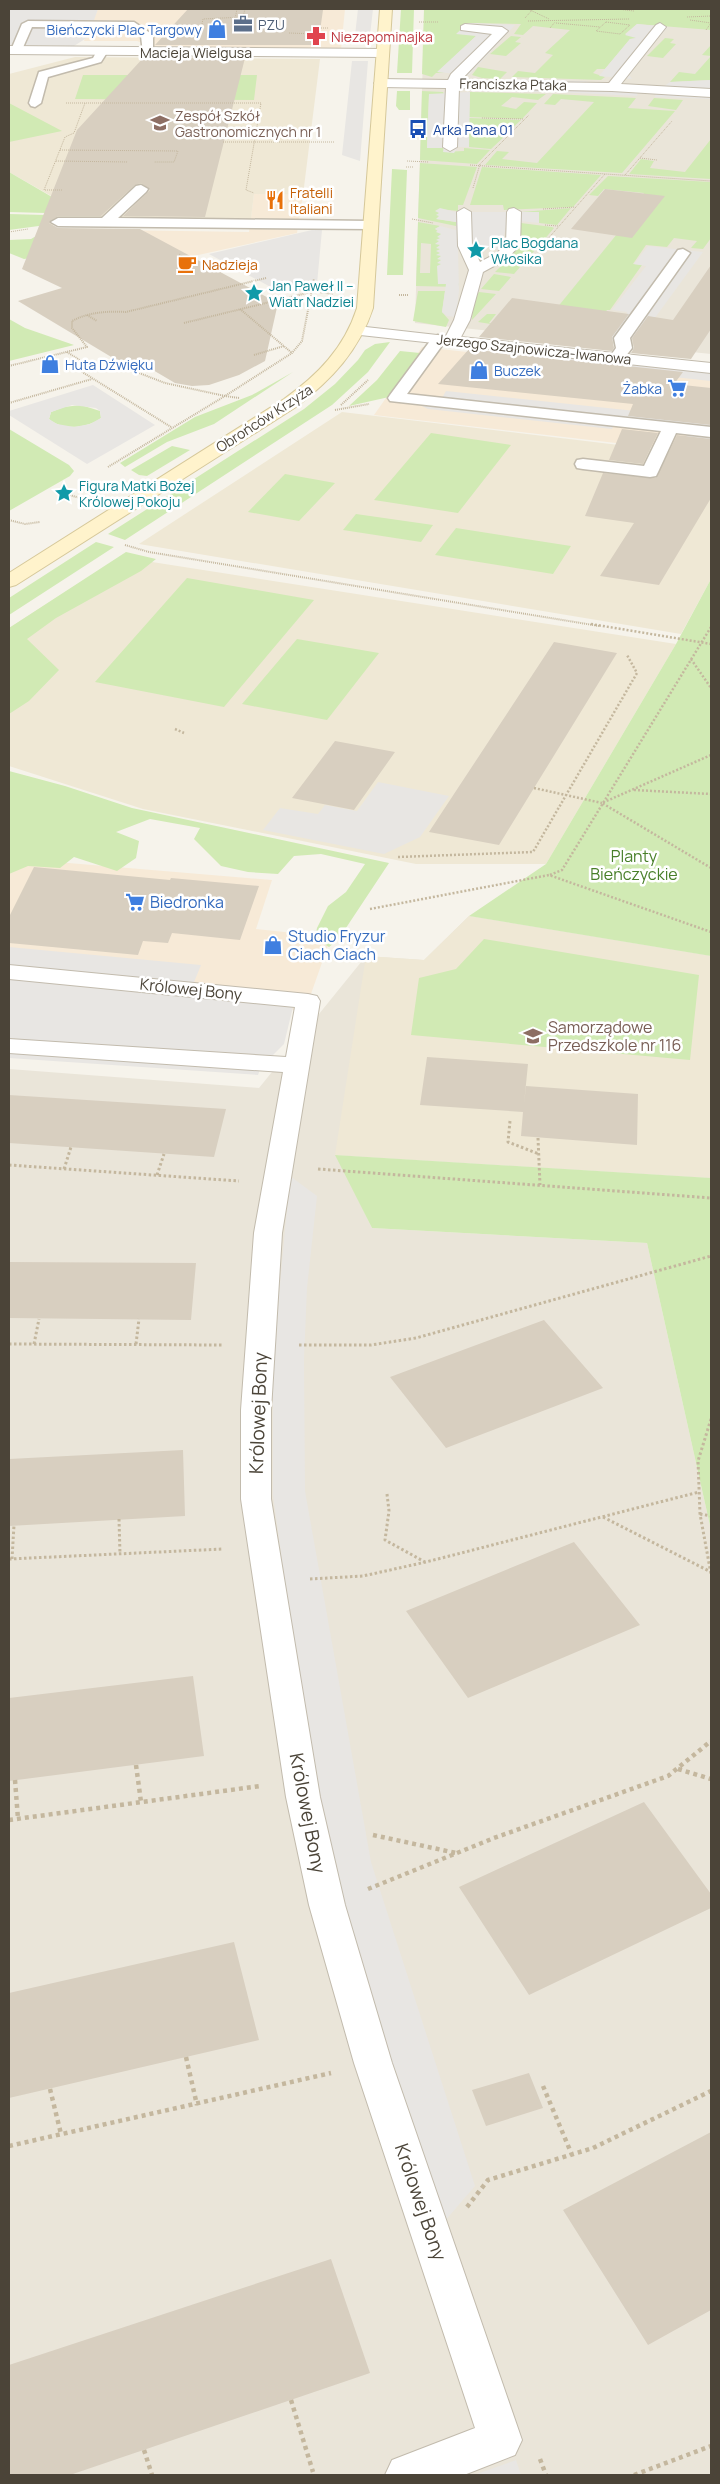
<svg xmlns="http://www.w3.org/2000/svg" width="720" height="2484" viewBox="0 0 720 2484" font-family="Manrope,sans-serif">
	<style>
		.residential { fill: #eae5d9 }
		.commercial { fill: #f7ead7 }
		.education { fill: #efe8d5 }
		.green { fill: #d1eab4; fill-rule: evenodd }
		.parking { fill: #e8e6e3; fill-rule: evenodd }
		.building { fill: #d8cfc0 }
		.lines { fill: none; stroke-linecap: round; stroke-linejoin: round }
		.lane-casing { stroke: #c2bbad; stroke-width: 3 }
		.street-casing { stroke: #c2bbad; stroke-width: 2 }
		.secondary-casing { stroke: #d6c89a; stroke-width: 2 }
		.path-far4 { stroke: #c4b79e; stroke-width: 1; stroke-dasharray: 1 1; stroke-linecap: butt }
		.path-far3 { stroke: #c4b79e; stroke-width: 2; stroke-dasharray: 1 1; stroke-linecap: butt }
		.path-far2 { stroke: #c4b79e; stroke-width: 2.5; stroke-dasharray: 2 2; stroke-linecap: butt }
		.path-far1 { stroke: #c4b79e; stroke-width: 3; stroke-dasharray: 2.5 2.5; stroke-linecap: butt }
		.path { stroke: #c4b79e; stroke-width: 4.5; stroke-dasharray: 4 4; stroke-linecap: butt }
		.lane { fill: #fff; fill-rule: evenodd }
		.street { fill: #fff; fill-rule: evenodd }
		.secondary { fill: #fff3cc; fill-rule: evenodd }
		.path-bridge { stroke: #c4b79e; stroke-width: 1; stroke-dasharray: 1 1; stroke-linecap: butt }
		.labels { text-anchor: middle; dominant-baseline: central; stroke-width: 5; stroke-linejoin: round; paint-order: stroke }
		.far-service-label { font-size: 14px; fill: #4e5e75; stroke: #fff; text-anchor: start }
		.far-shop-label { font-size: 14px; fill: #366cbe; stroke: #fff; text-anchor: end }
		.far-health-label { font-size: 14px; fill: #be3a42; stroke: #fff; text-anchor: start }
		.far-street-label { font-size: 14px; fill: #4b4438; stroke: #fff }
		.far-education-label { font-size: 14px; fill: #785e54; stroke: #fff; text-anchor: start }
		.far-transit-label { font-size: 14px; fill: #164399; stroke: #fff; text-anchor: start }
		.far-food-label { font-size: 14px; fill: #c56008; stroke: #fff; text-anchor: start }
		.far-culture-label { font-size: 14px; fill: #0d838f; stroke: #fff; text-anchor: start }
		.park-label { font-size: 16px; fill: #487f29; stroke: #fff }
		.shop-label { font-size: 16px; fill: #366cbe; stroke: #fff; text-anchor: start }
		.street-label { font-size: 16px; fill: #4b4438; stroke: #fff }
		.education-label { font-size: 16px; fill: #785e54; stroke: #fff; text-anchor: start }
		.near-street-label { font-size: 19px; fill: #4b4438; stroke: #fff }
	</style>
	<rect width="100%" height="100%" fill="#f6f3eb"/>
	<path class="residential" d="M638,22L711,29V354L415,323L424,23Z
		M469,916L711,956V1178L336,1155L372,1228L647,1243L711,1530V2475H9V1069L259,1088L366,956L424,960Z"/>
	<path class="commercial" d="M98,9H345L341,49L153,46L137,41H84Z
		M254,194L303,195L297,233L131,270L112,230L249,232Z
		M422,347L711,379V454L374,415Z
		M9,858L272,880L256,929L331,937L305,1011L9,982Z"/>
	<path class="education" d="M75,57L320,59L303,195L254,194L250,226L47,225L53,197L9,172V74Z
		M342,412L711,456V579L681,634L139,544Z
		M120,557L676,644L546,864H416L143,809L9,766V628Z
		M469,916L711,956V1178L335,1155L366,956L424,960Z"/>
	<path class="green" d="M401,9H414L412,73H397Z
		M424,9H711V30L637,24L625,34L638,38L630,39L605,69H597L593,73L605,77L601,80L512,77L518,71L535,73L553,55L545,53L570,30L533,26L523,35L514,34L521,24L468,23L476,36L438,72L445,73H436L432,77L422,74Z
		M511,36L521,37L515,42L521,43L506,56L490,54Z
		M665,38L674,39L670,43L676,44L663,58L647,56Z
		M711,45V80L670,82L679,72L695,74L711,56L702,55Z
		M478,67L507,72L500,79L482,78L472,75Z
		M83,75H257L254,100L75,99Z
		M397,91H410V110H399L396,106Z
		M422,91L443,92L444,94L429,95L427,148H443L444,152L464,151V148L490,150L477,164L420,160Z
		M470,92L546,94L538,100L512,97L501,106L516,109L524,102L537,103L522,119L469,117Z
		M553,94L636,98L628,108L675,111L622,173L485,165L497,151L509,152L502,159L537,163L594,102L561,99L555,105L544,104Z
		M654,98L683,100L676,110L648,106Z
		M9,103L62,131L9,142Z
		M469,118L521,120L507,133L469,131Z
		M469,132L506,135L491,149L469,147Z
		M711,139V179L629,174L641,159L654,161L650,168L685,172Z
		M420,163L477,167L463,205H458V211L440,209V216L437,219L456,222V226L418,218Z
		M482,167L601,175L573,207L504,210L503,205H470Z
		M392,169L407,170L403,275H387Z
		M9,172L52,197L46,213L9,212Z
		M608,176L711,182V238L703,249L691,248L697,241L674,238L667,247L646,245L633,264L642,265L610,310H607L601,318L594,340L615,343H611L478,322L487,314H496L489,323L539,330L643,202L639,201L644,193L604,189L598,196L589,195Z
		M571,208L557,225L539,223V212H521Z
		M9,214L45,215L46,225L9,230Z
		M418,222L440,226L435,229L442,234C435,255 445,268 459,284L458,287L416,286ZM421,243L431,244L430,273H420Z
		M521,223L552,227L554,228L543,241L521,239Z
		M43,232L63,254L24,259L9,253V240L31,239Z
		M521,241L540,244L529,257L511,255Z
		M509,258L526,260L514,274L495,272Z
		M494,274L511,277L499,291L481,289Z
		M418,291H445L442,312L449,320L446,327L413,321Z
		M479,292L496,294L472,320L473,302Z
		M9,319L25,328L74,345L9,361Z
		M390,342L368,372L332,405L125,540L108,534L304,409L335,384L358,360L365,350L375,344Z
		M400,351L420,353L389,397L349,406L377,380Z
		M293,372L214,424L167,442L125,467L120,463L195,417L252,395Z
		M81,405L100,411L101,418C88,428 62,431 49,419L51,412L64,407Z
		M9,429L69,465L74,471L70,476L9,511Z
		M431,433L511,445L458,513L374,500Z
		M172,446L190,450L147,476L139,475L131,470Z
		M285,474L335,483L299,521L248,512Z
		M356,514L433,525L421,542L343,530Z
		M456,528L571,546L553,574L435,555Z
		M96,542L114,547L9,615V598Z
		M126,552L156,559L141,571L56,618L27,639L59,670L29,701L9,714V628Z
		M187,578L314,600L224,707L95,682Z
		M711,579V956L469,916L546,864L676,644Z
		M297,639L379,653L327,720L242,704Z
		M9,771L65,786L132,808L389,863L338,940L329,947L315,938L317,928L328,906L346,892L365,864L321,854L294,856L278,874L248,872L221,866L194,839L200,828L150,819L116,832L139,841L136,858L117,871L74,857L60,868L28,866L9,874Z
		M484,939L699,975L690,1060L411,1035L419,978L456,969Z
		M335,1155L711,1178V1530L647,1243L372,1228Z"/>
	<path class="parking" d="M9,9H98L88,37L74,46L9,45Z
		M358,9H373L369,44H354Z
		M468,23L515,25L469,75L437,72L476,36L456,34Z
		M637,24L668,27L628,73L632,79L599,76L630,39L636,38L625,35Z
		M352,61H368L360,161L342,155Z
		M508,79L583,81L638,91L637,96L555,92L556,88H549L548,92L467,91L479,87L485,80L502,81Z
		M711,80V99L655,97L656,92L670,82Z
		M470,92L469,147H458L454,153L443,152L444,148H427L429,94Z
		M440,208L455,212H539V223L507,220L501,251L490,247L458,248L459,291L456,317L447,316L442,312L446,284H438L437,266L441,264L437,263L441,260L437,259L441,256L436,255L440,253L436,251L440,249L436,248L440,245L435,244L439,241L436,240L440,238L437,237L441,234L436,232L438,230L435,229L440,226L456,230V222L436,219L439,216L436,215L439,213L435,211Z
		M312,230H322L317,284L280,292L209,254Z
		M648,246L703,252L641,337L610,341L609,319L624,321L627,312L612,310L646,266L634,264Z
		M492,350L711,373V381L488,357Z
		M93,385L155,425L87,464L9,415V411ZM72,405L96,408L100,411L101,418L90,424L74,427L57,424L49,419L51,412Z
		M446,391L711,419V449L680,446L688,433L614,425L612,429L428,409L418,404L442,398Z
		M378,782L449,796L420,837L384,854L263,830L280,808L318,814L325,805L357,811Z
		M9,947L201,965L188,997L293,1007L284,1044L261,1067L258,1075L9,1058Z
		M290,1176L317,1196L307,1288L304,1359L305,1491L371,1862L475,2186L444,2222L368,1995L337,1880L313,1776L301,1700L273,1495V1360Z
		M516,2460L521,2475H474Z"/>
	<path class="building" d="M188,9L323,10L318,45H155Z
		M144,57L245,58L205,217L123,216L150,190L141,183L135,185L101,216H58L49,223L58,228L140,229L278,303L265,361L239,375L209,385L192,386L175,383L141,363L128,367L18,301L62,288L22,269L77,130Z
		M605,189L665,196L632,238L571,229Z
		M711,265V329L691,359L631,353L634,348L632,338L648,316L673,320Z
		M512,298L629,314L612,337L614,348L612,351L479,337Z
		M469,349L683,372L674,384L711,388V425L628,416L633,404L438,384Z
		M622,429L658,433L643,464L609,460Z
		M677,435L711,439V498L659,585L600,576L634,523L585,516L603,473L656,478Z
		M554,642L617,653L499,845L429,832Z
		M335,741L395,752L354,810L292,798Z
		M34,867L170,880L171,878L259,886L240,940L172,933L168,943L143,941L138,955L9,943V917Z
		M427,1057L528,1064L524,1104L526,1086L638,1094L637,1145L521,1136L523,1112L420,1105Z
		M9,1095L226,1109L214,1157L9,1143Z
		M9,1262L196,1263L191,1320L9,1318Z
		M544,1320L603,1388L446,1448L390,1377Z
		M183,1450L185,1516L9,1526V1459Z
		M574,1542L640,1625L468,1698L406,1611Z
		M193,1676L204,1756L9,1781V1698Z
		M644,1802L711,1894V1908L529,1995L459,1887Z
		M234,1942L259,2040L9,2098V1993Z
		M529,2073L543,2108L486,2126L472,2090Z
		M711,2132V2310L648,2345L563,2210Z
		M331,2259L370,2373L70,2475H9V2365Z"/>
	<g class="lines">
		<g class="lane-casing">
			<path id="lane" d="M28,21L134,22L153,35V51L147,54L143,53L141,36L131,28L32,27L21,52H13L11,50L22,24Z
				M102,48L108,51L101,62L48,77L41,103L35,107L31,106L29,103L39,72L93,58L98,49Z
				M141,185L148,189L146,192L118,218L370,221L377,225L370,229L58,226L51,222L58,218H102L136,186Z
				M683,249L690,253L630,338L632,348L622,361H612L609,358L616,348L614,338L678,250Z
				M438,335L446,340L407,394L711,427V437L676,433L658,472L656,476L650,477L583,469L577,468L575,464L577,460L583,459L644,466L661,431L390,401L388,398L390,395L433,337Z"/>
		</g>
		<g class="street-casing">
			<path id="street" d="M660,23L666,27L621,84L711,89V97L612,91L459,88L457,147L450,151L443,147L446,88L380,87L374,83L380,79L448,80L451,74L492,34L461,30V26L465,24L502,27L508,31L460,81L609,83L656,25Z
				M9,46L383,49L389,53L383,57L9,54Z
				M464,208L471,212L472,246L480,262L497,253L506,244L507,212L509,209L514,208L521,212L520,245L507,259L483,272L470,320L461,337L711,363V373L351,334L349,331L357,326L446,336L454,320L469,270L458,246L457,212Z
				M9,965L308,994L317,996L320,1001L282,1233L271,1410V1499L320,1797L345,1905L392,2063L522,2440L515,2455L464,2475H385L392,2460L475,2428L354,2063L309,1905L286,1797L241,1499V1410L254,1233L283,1072L9,1053V1039L286,1057L295,1007L9,979Z"/>
		</g>
		<g class="secondary-casing">
			<path id="secondary" d="M380,9H392L373,308C359,351 331,380 296,407L16,585L9,587V573L284,399C318,375 344,348 357,308Z"/>
		</g>
		<path class="path-far4" d="M528,9L549,19
			M617,9L634,11
			M687,17L711,16
			M525,18L533,9
			M690,20L711,23
			M528,21L629,19
			M419,22H439
			M606,22L630,25L620,34L596,31Z
			M556,23L600,27
			M202,24L203,19L243,17L245,9
			M234,24L237,9
			M550,28L555,22
			M706,30L711,23
			M66,103H261L246,190L254,193
			M482,118L524,119
			M483,132L509,134
			M223,142H335
			M60,150L178,151L174,162H154
			M640,158L657,160
			M56,161L128,162
			M407,161L429,162
			M470,165L711,181
			M406,167H414
			M625,175L672,121
			M473,188L480,164L529,115
			M62,190H44L65,137L74,133L85,103
			M543,209L575,207
			M412,219L433,223
			M545,225L558,226
			M9,232L28,229
			M546,241L605,174
			M179,254L185,258"/>
		<path class="path-far3" d="M283,287L333,294
			M399,295H408
			M240,309L292,353
			M87,315L97,321
			M184,323L311,292
			M67,352L89,366
			M254,355L284,346
			M9,366L87,347L72,328V321C89,312 107,311 126,312L266,278
			M126,369L137,366L128,360
			M9,403L92,379
			M341,405L368,380
			M335,410L369,404
			M171,427L79,370L108,361L165,383L225,396L292,353L302,341L314,279
			M108,467L225,396L239,398
			M66,494L80,498
			M9,520L25,524L40,522
			M125,545L149,552L599,626"/>
		<path class="path-far2" d="M591,624L711,644
			M691,659L711,688
			M175,729L184,733
			M711,755L602,803L711,868
			M534,788L602,803
			M634,790L711,794
			M398,857L533,852L637,673L627,655
			M550,875L562,870L711,627
			M370,909L549,875L711,932"/>
		<path class="path-far1" d="M510,1121L508,1142L539,1154
			M538,1138L540,1185
			M9,1165L239,1181
			M64,1169L71,1147
			M318,1169L711,1198
			M157,1175L164,1154
			M9,1344L222,1345
			M34,1344L39,1319
			M136,1344L139,1319
			M299,1345H371L416,1338L711,1256
			M711,1419L698,1461L700,1514L711,1574
			M387,1494L389,1511L385,1540L425,1562
			M700,1514L711,1516
			M603,1517L709,1571
			M119,1519L120,1554
			M9,1559L223,1549
			M12,1559L14,1525
			M310,1579L363,1576L426,1562L699,1492"/>
		<path class="path" d="M136,1765L141,1802
			M678,1769L711,1779
			M15,1780L18,1819
			M9,1820L260,1786
			M373,1835L456,1853
			M368,1889L494,1838L668,1776L711,1741
			M186,2057L197,2105
			M543,2086L572,2155
			M50,2089L61,2134
			M9,2146L331,2073
			M467,2207L488,2180L593,2148L711,2091
			M291,2400L313,2472
			M144,2450L152,2475
			M540,2459L546,2475
			M634,2475L711,2446"/>
		<use href="#lane" class="lane"/>
		<use href="#street" class="street"/>
		<use href="#secondary" class="secondary"/>
		<path class="path-bridge" d="M289,33L316,34V28H329"/>
	</g>
	<defs>
		<g id="office-bare" transform="scale(1.5)"><path d="M-6-3h4V-5.5h4V-3h4V5H-6ZM-1-4.5V-3h2v-1.5ZM-6 0V1H6V0Z" fill="#5c6f8a" stroke="#fff" stroke-width="2.5" paint-order="stroke"/></g>
		<g id="shop-bare" transform="scale(1.5)"><path d="M-5-2.5h2.3a2.7 3.5 0 0 1 5.4 0H5L5.5 6h-11ZM-1.5-2.5h3a1.5 2.3 0 0 0-3 0Z" fill="#3f7fe0" stroke="#fff" stroke-width="2.5" paint-order="stroke"/></g>
		<g id="pharmacy-bare" transform="scale(1.5)"><path d="M-2-6h4v4h4v4h-4v4h-4v-4h-4v-4h4Z" fill="#e0444e" stroke="#fff" stroke-width="2.5" paint-order="stroke"/></g>
		<g id="school-bare" transform="scale(1.5)"><path d="M0-5L7-2L0 1L-7-2ZM-4 1L0 2.5L4 1V4Q0 6-4 4Z" fill="#8d6e63" stroke="#fff" stroke-width="2.5" paint-order="stroke"/></g>
		<g id="bus-bare" transform="scale(1.5)"><path d="M-5-6H5V4H4V6H2V4H-2V6H-4V4H-5ZM-3.5-4V0h7V-4ZM-3.5 1.2v1.5H-2V1.2ZM2 1.2v1.5H3.5V1.2Z" fill="#1a4fb4" stroke="#fff" stroke-width="2.5" paint-order="stroke"/></g>
		<g id="restaurant-bare" transform="scale(1.5)"><path d="M-5-6h1v4h1v-4h1v4h1v-4h1v5L-1.5 .5V6h-2V.5L-5-1ZM5-6V6H3V1.5H1.5Q1.5-4 5-6Z" fill="#e8710a" stroke="#fff" stroke-width="2.5" paint-order="stroke"/></g>
		<g id="sight-bare" transform="scale(1.5)"><path d="M0-6L1.8-2.2L6-1.7L2.9 1.2L3.7 5.4L0 3.3L-3.7 5.4L-2.9 1.2L-6-1.7L-1.8-2.2Z" fill="#0f9aa8" stroke="#fff" stroke-width="2.5" paint-order="stroke"/></g>
		<g id="cafe-bare" transform="scale(1.5)"><path d="M-5.5-4.5H6V0H3Q3 3.5 0 3.5H-2.5Q-5.5 3.5-5.5 0ZM3-3.2v2h1.7v-2ZM-6 4.5H4V6H-6Z" fill="#e8710a" stroke="#fff" stroke-width="2.5" paint-order="stroke"/></g>
		<g id="supermarket-bare" transform="scale(1.5)"><path d="M-6-5.5h2.5l.6 2H6L4.5 2H-2.5L-4.4-4H-6ZM-1.5 3.2a1.3 1.3 0 1 0 .1 0ZM3 3.2a1.3 1.3 0 1 0 .1 0Z" fill="#3f7fe0" stroke="#fff" stroke-width="2.5" paint-order="stroke"/></g>
	</defs>
	<g fill-rule="evenodd">
		<use href="#office-bare" x="243" y="24"/>
		<use href="#shop-bare" x="217" y="29"/>
		<use href="#pharmacy-bare" x="316" y="36"/>
		<use href="#school-bare" x="160" y="123"/>
		<use href="#bus-bare" x="418" y="129"/>
		<use href="#restaurant-bare" x="275" y="200"/>
		<use href="#sight-bare" x="476" y="250"/>
		<use href="#cafe-bare" x="187" y="264"/>
		<use href="#sight-bare" x="254" y="293"/>
		<use href="#shop-bare" x="50" y="364"/>
		<use href="#shop-bare" x="479" y="370"/>
		<use href="#supermarket-bare" x="677" y="388"/>
		<use href="#sight-bare" x="64" y="493"/>
		<use href="#supermarket-bare" x="135" y="902"/>
		<use href="#shop-bare" x="273" y="945"/>
		<use href="#school-bare" x="533" y="1036"/>
	</g>
	<g class="labels">
		<g class="far-service-label">
			<text x="258" y="24">PZU</text>
		</g>
		<g class="far-shop-label">
			<text x="202" y="29">Bieńczycki Plac Targowy</text>
			<text x="65" y="364" text-anchor="start">Huta Dźwięku</text>
			<text x="494" y="370" text-anchor="start">Buczek</text>
			<text x="662" y="388">Żabka</text>
		</g>
		<g class="far-health-label">
			<text x="331" y="36">Niezapominajka</text>
		</g>
		<g class="far-street-label">
			<text x="196" y="52">Macieja Wielgusa</text>
			<text transform="translate(513 84) rotate(1)">Franciszka Ptaka</text>
			<text transform="translate(534 349) rotate(6)">Jerzego Szajnowicza-Iwanowa</text>
			<text transform="translate(264 418) rotate(-33)">Obrońców Krzyża</text>
		</g>
		<g class="far-education-label">
			<text x="175" y="115">Zespół Szkół<tspan x="175" dy="16">Gastronomicznych nr 1</tspan></text>
		</g>
		<g class="far-transit-label">
			<text x="433" y="129">Arka Pana 01</text>
		</g>
		<g class="far-food-label">
			<text x="290" y="192">Fratelli<tspan x="290" dy="16">Italiani</tspan></text>
			<text x="202" y="264">Nadzieja</text>
		</g>
		<g class="far-culture-label">
			<text x="491" y="242">Plac Bogdana<tspan x="491" dy="16">Włosika</tspan></text>
			<text x="269" y="285">Jan Paweł II –<tspan x="269" dy="16">Wiatr Nadziei</tspan></text>
			<text x="79" y="485">Figura Matki Bożej<tspan x="79" dy="16">Królowej Pokoju</tspan></text>
		</g>
		<g class="park-label">
			<text x="634" y="856">Planty<tspan x="634" dy="18">Bieńczyckie</tspan></text>
		</g>
		<g class="shop-label">
			<text x="150" y="902">Biedronka</text>
			<text x="288" y="936">Studio Fryzur<tspan x="288" dy="18">Ciach Ciach</tspan></text>
		</g>
		<g class="street-label">
			<text transform="translate(191 989) rotate(6)">Królowej Bony</text>
		</g>
		<g class="education-label">
			<text x="548" y="1027">Samorządowe<tspan x="548" dy="18">Przedszkole nr 116</tspan></text>
		</g>
		<g class="near-street-label">
			<text transform="translate(258 1413) rotate(-88)">Królowej Bony</text>
			<text transform="translate(308 1813) rotate(79)">Królowej Bony</text>
			<text transform="translate(421 2202) rotate(71)">Królowej Bony</text>
		</g>
	</g>
	<rect width="720" height="2484" fill="none" stroke="#4b4438" stroke-width="20"/>
</svg>
